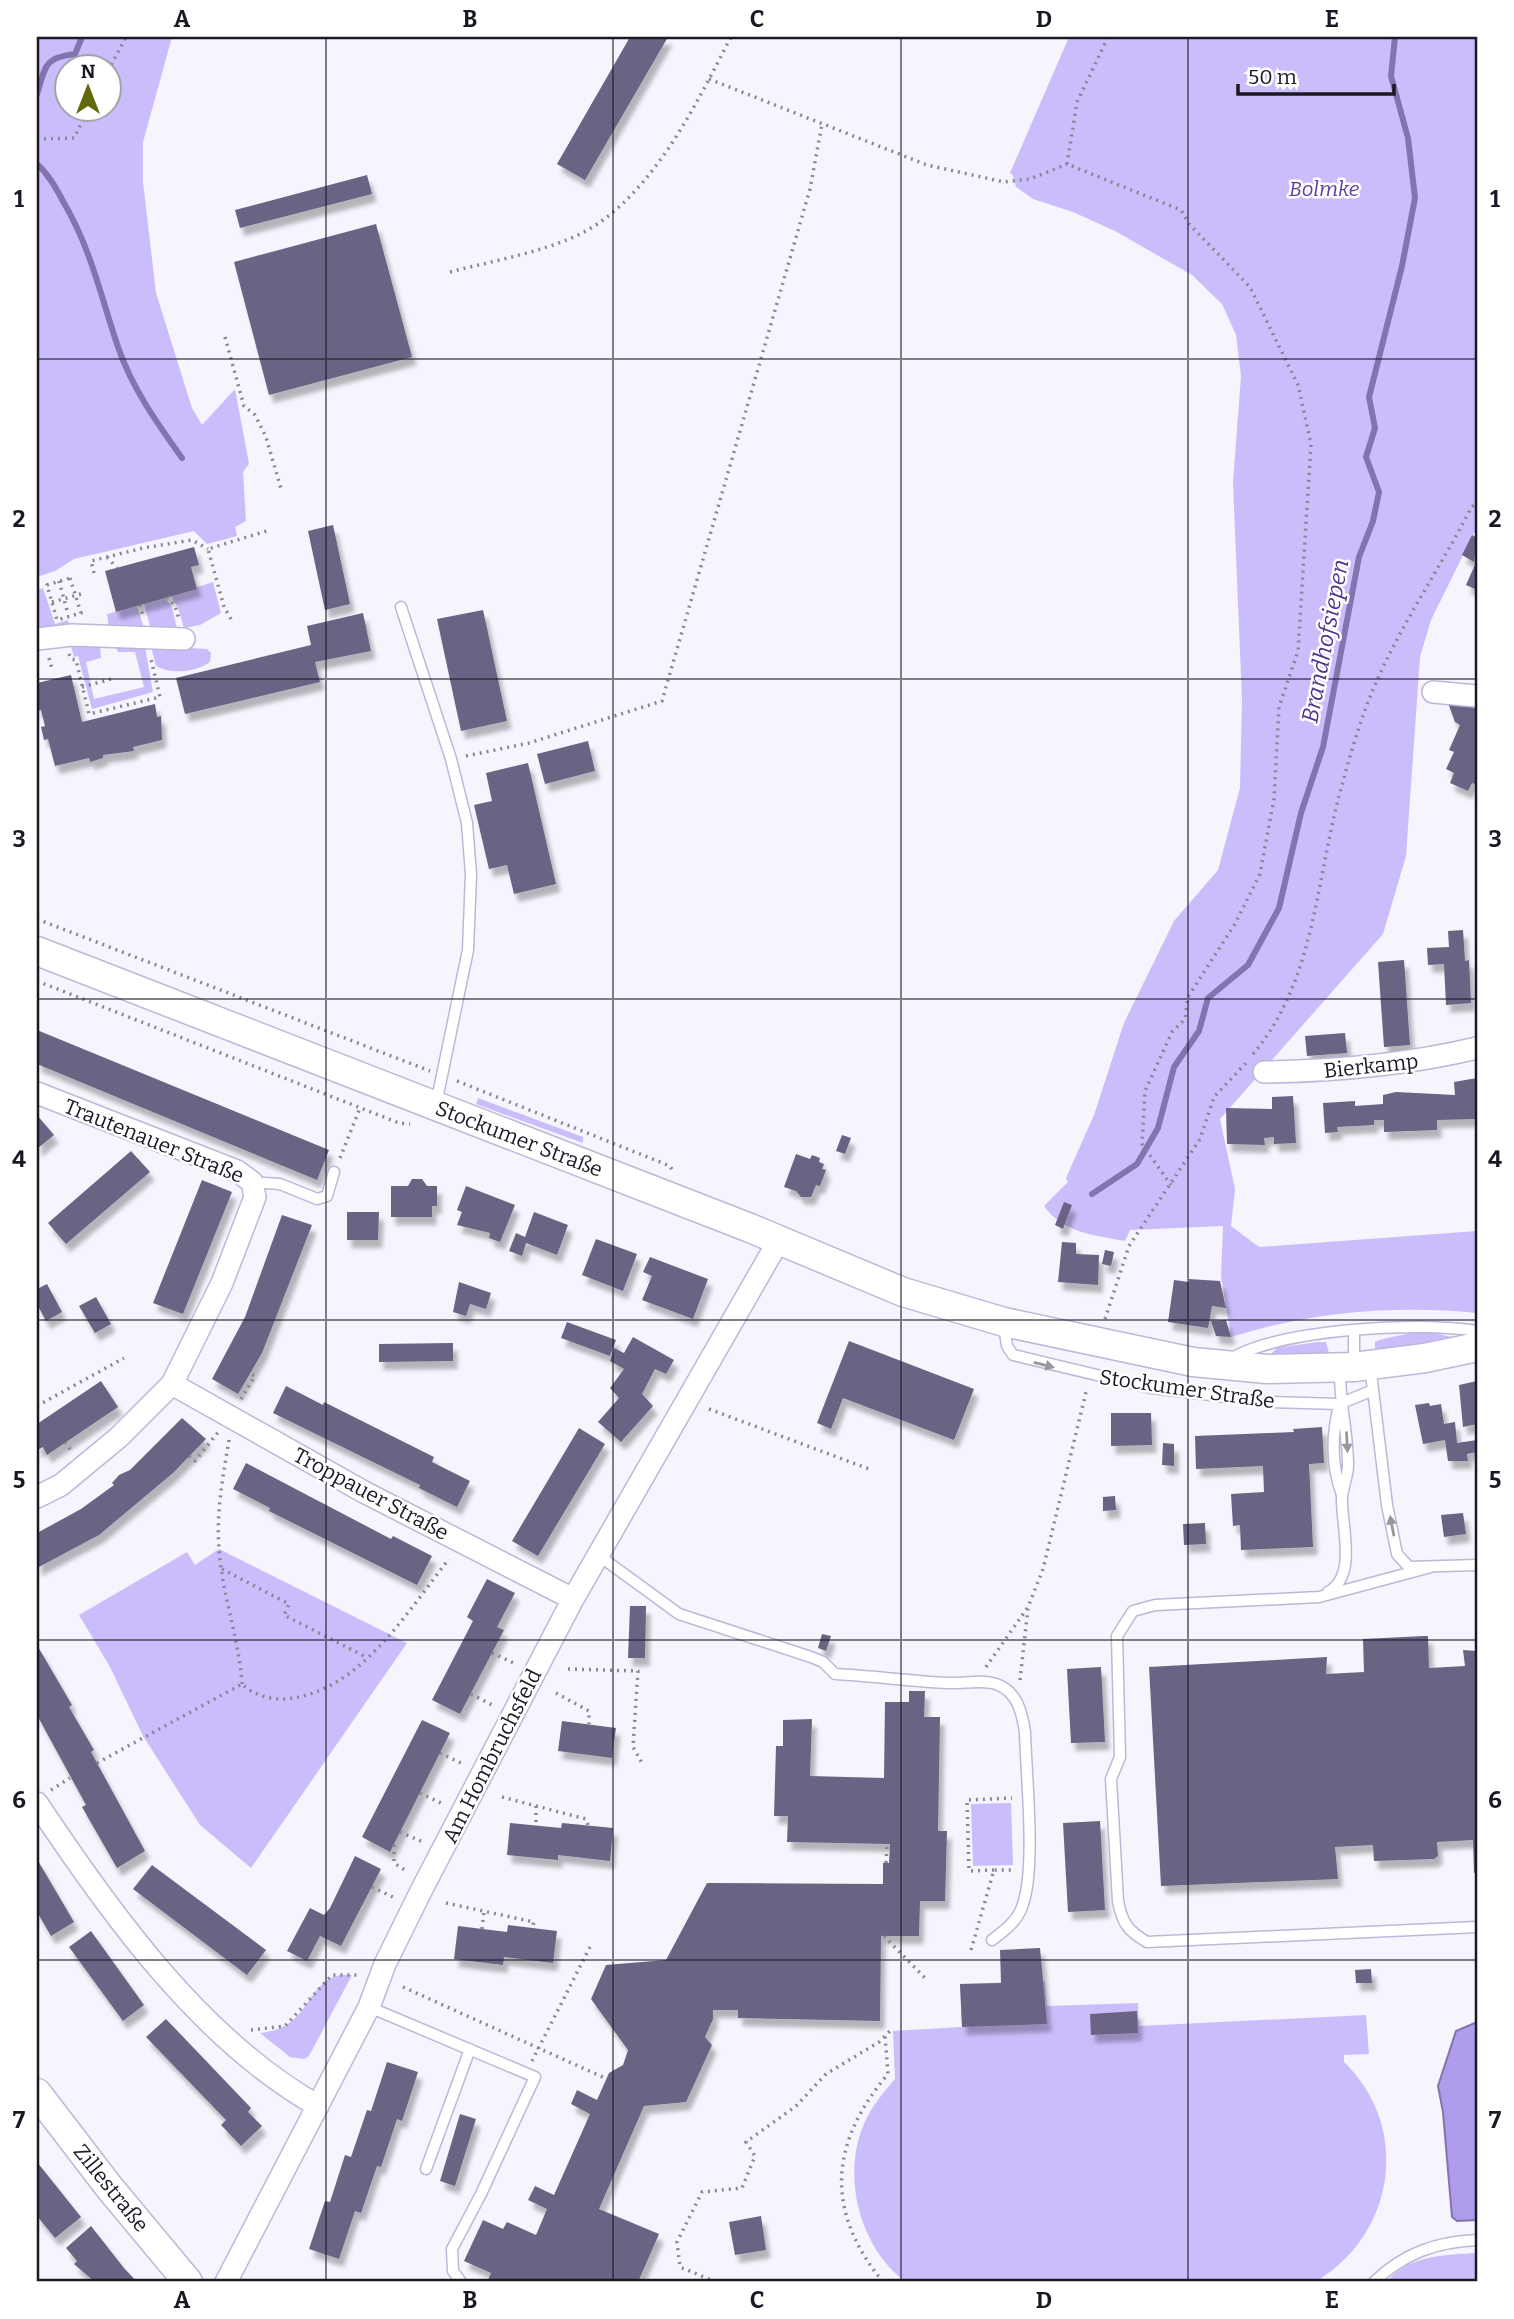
<svg xmlns="http://www.w3.org/2000/svg" width="1514" height="2319" viewBox="0 0 1514 2319" font-family="Bitter,serif">
	<style>
		.green { fill: #cbbdfc; fill-rule: evenodd }
		.water { fill: #af9cec; stroke: #8374b0; stroke-width: 2 }
		.lines { fill: none; stroke-linecap: round; stroke-linejoin: round }
		.stream { stroke: #8374b0; stroke-width: 6 }
		.building { fill: #6a6383; filter: url(#shadow) }
		.lane-casing { stroke: #beb7da; stroke-width: 13 }
		.street-casing { stroke: #beb7da; stroke-width: 24 }
		.secondary-casing { stroke: #beb7da; stroke-width: 31 }
		.path { stroke: #888690; stroke-width: 3.5; stroke-dasharray: 2 5; stroke-linecap: butt }
		.lane { stroke: #fff; stroke-width: 10 }
		.street { stroke: #fff; stroke-width: 21 }
		.secondary { stroke: #fff; stroke-width: 28 }
		.oneway { fill: #98979c }
		.grid { fill: none; stroke: #1b1824; stroke-width: 2; stroke-opacity: 0.55 }
		.labels { text-anchor: middle; dominant-baseline: central; stroke-width: 5; stroke-linejoin: round; paint-order: stroke }
		.park-label { font-size: 21px; font-style: italic; fill: #5e409e; stroke: #fff }
		.street-label { font-size: 21px; fill: #1b1824; stroke: #fff }
		.water-label { font-size: 23px; font-style: italic; fill: #51328e; stroke: #fff }
		.neatline { fill: none; stroke: #1b1824; stroke-width: 2.5 }
		.grid-label { font-size: 23px; text-anchor: middle; font-weight: bold; fill: #1b1824 }
	</style>
	<defs>
		<filter id="shadow"><feDropShadow dx="4.5" dy="8" stdDeviation="2" flood-color="#0004"/></filter>
	</defs>
	<rect width="100%" height="100%" fill="#f6f4fc"/>
	<path class="green" d="M37,37H172L143,142V182L156,293L192,408L202,425L235,389L249,464L243,472L246,521L235,527L237,536L207,544L194,531L74,559L55,571L37,577ZM108,66V108H66V66Z
		M1069,37H1477V527L1431,620L1420,657L1406,856L1383,934L1220,1119L1235,1189L1231,1226L1259,1247L1477,1231V1313C1392,1305 1312,1312 1231,1337L1221,1276L1223,1226L1130,1230L1125,1241C1094,1235 1063,1233 1044,1206L1068,1182L1066,1178L1094,1115L1124,1023L1174,921L1218,870L1240,788L1242,699L1233,483L1241,376L1236,335L1222,304L1192,275L1115,231L1073,212L1033,199L1016,187L1013,175L1010,173Z
		M213,582L221,613L200,625L184,628L178,608L171,596Z
		M43,588L55,624L68,620L70,626L37,632L39,619L37,590Z
		M165,598L172,607L177,629L150,626L144,604Z
		M137,606L144,628H109L107,614Z
		M70,643L100,644L101,658L86,662L94,699L144,687L135,652H118L115,645L145,647L153,692L92,709L78,656L74,657Z
		M155,646L207,649L211,653L210,662C196,672 172,675 156,666L152,651Z
		M478,1098L583,1137V1143L476,1104Z
		M1415,1332H1432L1451,1337L1450,1341L1375,1352V1342L1379,1340Z
		M1317,1342H1326L1329,1353L1271,1354L1277,1348Z
		M219,1549L407,1643L251,1868L200,1825L143,1736L110,1667L79,1615L187,1552L195,1565Z
		M1011,1803L1013,1865L973,1866L971,1804Z
		M340,1975H352L309,2056L304,2059L290,2057L260,2033C312,2028 303,1984 340,1975Z
		M1045,1981L1047,2006L1138,2003L1139,2026L1366,2015L1369,2054L1344,2055V2062C1412,2128 1395,2235 1315,2282H906C860,2249 841,2176 864,2124C871,2107 883,2093 895,2079L893,2031L962,2027L960,1984Z
		M1477,2253V2282H1387C1408,2255 1444,2255 1477,2253Z"/>
	<path class="water" d="M1477,2022V2220L1457,2221L1452,2217L1443,2112L1438,2086L1456,2031Z"/>
	<g class="lines">
		<path class="stream" d="M37,94C46,66 43,58 75,54L82,37
			M37,164C49,175 56,188 64,203C91,249 101,297 118,347C132,388 157,423 182,458
			M1092,1194L1137,1164L1158,1128L1174,1067L1199,1031L1208,998L1248,965L1279,908L1301,813L1323,747L1359,557L1373,521L1379,492L1366,457L1375,428L1369,397L1402,266L1415,198L1408,138L1391,76L1395,37"/>
	</g>
	<path class="building" d="M630,37H668L585,180L557,164Z
		M367,175L372,194L240,228L235,210Z
		M376,224L412,357L269,395L234,262Z
		M333,525L350,604L325,610L308,531Z
		M1472,535L1477,538L1474,562L1462,555Z
		M194,547L199,565L191,567L197,589L116,612L105,571Z
		M1477,560V590L1466,585Z
		M483,610L507,721L461,731L437,619Z
		M363,613L371,651L315,662L320,682L185,714L176,678L311,645L307,626Z
		M71,675L82,722L155,704L157,717L161,716L162,740L133,747L134,751L103,755V758L90,762L89,758L55,766L48,739L44,740L41,727L45,726L41,710L38,711L37,707V683Z
		M1448,703L1477,708V785L1472,783L1468,791L1450,783L1454,773L1446,769L1454,752L1449,750L1460,725L1455,722Z
		M588,741L595,771L545,784L537,754Z
		M528,763L556,884L514,894L507,865L489,869L474,805L492,801L486,773Z
		M1463,930L1465,961L1469,960L1471,1003L1446,1005L1444,964L1428,965L1427,948L1449,947L1448,931Z
		M1404,960L1410,1045L1384,1047L1378,962Z
		M37,1030L329,1150L317,1180L37,1064Z
		M1345,1033L1347,1053L1307,1056L1305,1036Z
		M1477,1078V1119L1437,1120V1130L1384,1132V1120H1374V1125L1337,1127L1338,1132L1325,1133L1323,1103L1355,1101V1106L1383,1104V1095L1396,1092L1455,1095L1454,1082Z
		M1293,1096L1296,1143L1274,1144V1137L1264,1138L1265,1145L1227,1144L1226,1108L1272,1109V1097Z
		M37,1115L54,1135L37,1149Z
		M842,1135L851,1138L845,1154L836,1151Z
		M131,1151L150,1172L66,1244L48,1223Z
		M796,1154L810,1159L812,1155L820,1158L819,1162L824,1164L822,1169L826,1170L820,1186L816,1185L811,1197H801L796,1191L784,1187Z
		M412,1179H422L427,1186H437V1206H432V1217H391V1186H408Z
		M202,1180L232,1192L183,1314L153,1303Z
		M466,1186L515,1205L500,1242L489,1238L490,1233L457,1225L462,1212L457,1210Z
		M1064,1202L1072,1205L1063,1229L1055,1225Z
		M347,1212H379L378,1240H347Z
		M534,1212L568,1225L557,1255L526,1243L522,1256L509,1251L516,1233L525,1237Z
		M282,1215L312,1225L262,1353L238,1394L212,1379L245,1317Z
		M596,1239L637,1254L623,1291L582,1275Z
		M1062,1242L1076,1243V1254L1099,1255L1098,1285L1058,1282Z
		M1105,1250L1114,1252L1111,1266L1102,1264Z
		M650,1257L708,1279L693,1319L642,1300L652,1276L643,1272Z
		M1189,1279L1220,1281L1226,1308L1212,1306L1208,1328L1168,1322L1174,1280L1189,1282Z
		M459,1282L491,1293L486,1309L470,1304L466,1316L453,1312Z
		M47,1284L62,1312L46,1321L37,1304V1289Z
		M96,1297L111,1324L95,1333L79,1306Z
		M1226,1320L1231,1337L1216,1336L1211,1321Z
		M567,1322L616,1340L610,1356L561,1338Z
		M633,1337L674,1360L666,1374L655,1369L642,1394L653,1406L621,1442L598,1422L619,1398L610,1388L624,1369L610,1361L614,1348L624,1353Z
		M849,1341L974,1389L954,1440L843,1398L831,1429L817,1423Z
		M453,1343V1361L379,1362V1344Z
		M101,1381L118,1407L47,1455L43,1447L37,1450V1424Z
		M1477,1381V1424L1463,1427L1459,1385Z
		M286,1386L323,1405L324,1402L434,1457L432,1462L470,1481L457,1507L419,1488L420,1485L273,1413Z
		M1429,1403L1430,1406L1441,1404L1444,1424L1455,1422L1457,1443L1477,1440V1452L1467,1454L1468,1461H1448L1445,1440L1423,1444L1415,1405Z
		M1111,1413H1151L1152,1445L1111,1446Z
		M182,1418L206,1439L173,1473L99,1535L37,1568V1533L81,1509L114,1485L112,1483L119,1475L130,1470Z
		M1322,1427L1324,1463L1309,1464L1313,1547L1241,1550L1240,1525L1233,1526L1231,1494L1264,1492L1263,1466L1196,1469L1195,1436L1294,1432L1293,1429Z
		M579,1428L605,1444L538,1556L512,1541Z
		M1163,1443L1174,1444V1466L1162,1465Z
		M246,1463L391,1539L393,1536L432,1556L417,1585L269,1511L270,1508L233,1489Z
		M1115,1496L1116,1510L1103,1511V1497Z
		M1463,1513L1466,1534L1444,1537L1441,1515Z
		M1205,1523L1206,1544L1184,1545L1183,1524Z
		M487,1579L515,1593L497,1627L504,1630L460,1714L432,1700L473,1621L467,1617Z
		M630,1606H646L645,1658H628Z
		M822,1634L831,1636L826,1651L818,1648Z
		M1424,1636H1428L1429,1668L1465,1666L1463,1650L1477,1651V1872L1474,1873L1473,1840L1437,1842L1438,1856L1434,1859L1374,1861L1373,1845L1335,1847L1338,1879L1161,1886L1149,1667L1327,1657L1326,1674L1364,1672L1363,1639Z
		M37,1645L72,1705L69,1707L94,1750L91,1752L145,1851L117,1868L82,1807L86,1805L37,1715Z
		M1101,1667L1105,1742L1071,1743L1067,1669Z
		M909,1691H925L924,1717H940L938,1831H947L945,1901H920L919,1936H881L880,2021L738,2018V2010H713V2019L705,2037L712,2045L686,2102L644,2106L599,2209L659,2234L638,2282H487L491,2273L464,2261L483,2220L503,2229L507,2222L536,2235L547,2209L528,2200L535,2186L554,2195L590,2114L571,2104L577,2090L597,2100L609,2073L623,2065L628,2050L591,1999L606,1965L666,1960L707,1883L883,1884V1863H889L890,1844L787,1842L788,1816H774L776,1746H783V1720L812,1719L810,1776L884,1778L885,1702H909Z
		M422,1720L450,1733L390,1852L362,1837Z
		M562,1721L616,1728L612,1758L558,1751Z
		M1100,1821L1105,1910L1068,1912L1063,1823Z
		M510,1823L561,1828L562,1823L613,1828L610,1861L558,1855V1860L507,1855Z
		M355,1856L381,1869L341,1946L320,1936L307,1961L287,1951L310,1908L324,1915L330,1908Z
		M37,1859L74,1922L51,1936L37,1912Z
		M152,1865L266,1950L247,1975L133,1889Z
		M508,1925L557,1931L553,1963L504,1957L503,1965L454,1959L458,1926L507,1932Z
		M91,1931L144,2005L123,2021L69,1947Z
		M1040,1948L1047,2024L962,2027L960,1984L1001,1983L1000,1950Z
		M1371,1969L1372,1983H1356L1355,1970Z
		M1137,2011L1138,2033L1091,2035L1090,2014Z
		M166,2019L251,2108L248,2112L262,2126L241,2146L221,2125L226,2120L146,2037Z
		M387,2062L418,2072L402,2121L397,2119L381,2167L377,2166L361,2213L355,2211L339,2259L309,2249L325,2201L330,2202L345,2155L351,2157L367,2110L371,2111Z
		M460,2114L476,2119L455,2186L440,2181Z
		M37,2162L81,2217L55,2238L37,2216Z
		M761,2216L766,2250L735,2255L729,2222Z
		M91,2226L124,2268L137,2282H95L74,2264L77,2261L66,2248Z"/>
	<g class="lines">
		<g class="lane-casing">
			<path id="lane" d="M401,607L451,759L467,823L471,874L468,950L436,1104
				M252,1182L280,1184L317,1199L327,1196L334,1172
				M1004,1325L1007,1346L1013,1355L1151,1388L1269,1402L1339,1404L1371,1391
				M1354,1332V1367
				M1232,1358C1283,1329 1419,1321 1477,1331
				M1370,1365L1387,1505L1397,1554L1409,1567L1477,1565
				M1339,1406C1331,1437 1331,1465 1342,1495
				M598,1555L679,1614L811,1657L823,1662L835,1674C872,1676 910,1681 948,1683C964,1684 981,1679 996,1684C1017,1691 1022,1712 1025,1732C1026,1775 1036,1866 1023,1904C1018,1921 1005,1930 992,1940
				M1431,1567L1319,1597L1155,1605L1133,1611L1117,1636L1120,1757L1111,1779L1118,1901C1122,1923 1128,1931 1147,1942L1477,1927
				M1328,1592C1358,1576 1341,1525 1342,1497C1343,1486 1348,1476 1348,1465C1348,1432 1339,1402 1340,1369
				M369,2007L535,2077L481,2194L452,2249L453,2271L461,2282
				M426,2169L470,2049
				M1374,2282C1404,2253 1436,2242 1477,2240"/>
		</g>
		<g class="street-casing">
			<path id="street" d="M37,639L72,635L184,639
				M1433,692L1477,696
				M1264,1072C1337,1071 1406,1065 1477,1048
				M37,1093L237,1171L252,1182L255,1197L222,1283L172,1384L119,1437L61,1485L37,1497
				M172,1384L364,1492L573,1599
				M37,1803C110,1913 201,2040 318,2106
				M226,2282L369,2007L385,1964L422,1889L573,1599L779,1240"/>
		</g>
		<g class="secondary-casing">
			<path id="secondary" d="M37,951L750,1228L903,1292L1004,1322L1193,1362L1267,1369L1354,1367L1425,1358L1477,1347
				M37,2093L109,2187L188,2282"/>
		</g>
		<path class="path" d="M1108,37L1077,102L1067,164L1181,210L1189,224L1250,287L1298,385L1311,444L1298,651L1279,707L1274,799L1260,874L1235,924L1188,997L1185,1019L1172,1032L1145,1091L1142,1144L1171,1185
			M108,71L126,37
			M709,79L927,165L1004,182L1030,179L1067,164
			M37,139L74,138L89,108
			M450,272C488,262 528,255 564,241C645,212 694,108 731,37
			M225,337L244,406L255,415L266,437L282,492
			M107,557L117,568
			M94,573L91,561L143,548L192,540L208,549
			M70,578L81,613L57,620L47,585Z
			M59,581L68,614
			M167,597L175,606L179,619
			M52,602L81,594
			M140,605L143,616
			M231,619L224,607L208,549L270,530
			M69,654L71,659L76,660L89,714L160,697L151,659
			M49,658L52,669
			M82,687L115,678
			M466,756L529,743L662,701L810,189L822,124
			M37,919L430,1071
			M37,981L399,1123L410,1124
			M1253,1054C1314,982 1316,883 1339,796C1349,759 1360,719 1375,685C1401,624 1441,567 1471,508L1477,502
			M457,1081L670,1166L674,1173
			M340,1158L360,1108
			M1105,1319L1129,1246L1200,1139L1214,1097L1246,1063
			M241,1399L255,1376L250,1373
			M37,1406L124,1358
			M709,1409L869,1469
			M229,1440C223,1476 216,1513 219,1549C222,1595 239,1638 242,1684
			M65,1442L72,1452
			M189,1456L195,1461L219,1431
			M222,1569L289,1604L284,1615L366,1657
			M492,1653L516,1664
			M986,1667L1028,1607L1043,1569L1087,1388
			M568,1669L638,1671L633,1747L642,1763
			M1020,1680L1028,1608
			M556,1693L589,1711V1724
			M471,1694L494,1706
			M440,1753L463,1764
			M97,1763L242,1684C253,1695 271,1700 286,1699C360,1692 406,1613 449,1559
			M51,1790L70,1778
			M420,1793L443,1804
			M502,1797L586,1819L588,1825
			M536,1806V1825
			M400,1832L423,1842
			M394,1845V1863L408,1872
			M886,1863L887,1844
			M994,1870L969,1871L967,1800L1012,1798
			M372,1887L395,1898
			M446,1903L534,1922L532,1928
			M482,1929L484,1912
			M884,1936L927,1980
			M971,1950L994,1870H1012
			M403,1987L607,2079
			M251,2030L285,2026L332,1975H357
			M532,2061L590,1947
			M716,2282L680,2267L677,2242L702,2192L742,2188L755,2156L746,2142L796,2106L826,2074L879,2042L890,2031
			M883,2282C825,2211 829,2144 888,2074L885,2036"/>
		<use href="#lane" class="lane"/>
		<use href="#street" class="street"/>
		<use href="#secondary" class="secondary"/>
	</g>
	<defs><path id="oneway-solid" d="M-6-.8H1V-3.2L6.5 0L1 3.2V.8H-6Z" transform="scale(1.75)"/></defs>
	<g class="oneway">
		<use href="#oneway-solid" transform="translate(1044 1365) rotate(14)"/>
		<use href="#oneway-solid" transform="translate(1347 1442) rotate(87)"/>
		<use href="#oneway-solid" transform="translate(1392 1526) rotate(-101)"/>
	</g>
	<path class="grid" d="M326,37V2282M613,37V2282M901,37V2282M1188,37V2282M37,359H1477M37,679H1477M37,999H1477M37,1320H1477M37,1640H1477M37,1960H1477"/>
	<g class="labels">
		<g class="park-label">
			<text x="1324" y="189">Bolmke</text>
		</g>
		<g class="street-label">
			<text transform="translate(1371 1066) rotate(-6)">Bierkamp</text>
			<text transform="translate(519 1139) rotate(21)">Stockumer Straße</text>
			<text transform="translate(154 1141) rotate(22)">Trautenauer Straße</text>
			<text transform="translate(1187 1389) rotate(8)">Stockumer Straße</text>
			<text transform="translate(371 1494) rotate(28)">Troppauer Straße</text>
			<text transform="translate(492 1756) rotate(-63)">Am Hombruchsfeld</text>
			<text transform="translate(111 2188) rotate(51)">Zillestraße</text>
		</g>
		<g class="water-label">
			<text transform="translate(1325 641) rotate(-79)">Brandhofsiepen</text>
		</g>
	</g>
	<rect width="1514" height="2319" fill="none" stroke="#ffffff" stroke-width="77"/>
	<g transform="translate(88 88)"><circle r="33" fill="#ffffff" stroke="#a4a3a7" stroke-width="2"/>
	<path d="M0-5L12 26L0 18L-12 26Z" fill="#61690b"/>
	<text y="-10" font-size="19" font-weight="bold" text-anchor="middle" fill="#1b1824">N</text>
	</g>
	<path d="M1238 84v10h156v-10" fill="none" stroke="#1b1824" stroke-width="3.5"/>
	<text x="1248" y="84" font-size="21" fill="#1b1824" stroke="#ffffff" stroke-width="5" paint-order="stroke">50 m</text>
	<rect x="38" y="38" width="1438" height="2242" class="neatline"/>
	<g class="grid-label">
		<text x="182" y="27">A</text>
		<text x="470" y="27">B</text>
		<text x="757" y="27">C</text>
		<text x="1044" y="27">D</text>
		<text x="1332" y="27">E</text>
		<text x="19" y="207">1</text>
		<text x="1495" y="207">1</text>
		<text x="19" y="527">2</text>
		<text x="1495" y="527">2</text>
		<text x="19" y="847">3</text>
		<text x="1495" y="847">3</text>
		<text x="19" y="1167">4</text>
		<text x="1495" y="1167">4</text>
		<text x="19" y="1488">5</text>
		<text x="1495" y="1488">5</text>
		<text x="19" y="1808">6</text>
		<text x="1495" y="1808">6</text>
		<text x="19" y="2128">7</text>
		<text x="1495" y="2128">7</text>
		<text x="182" y="2308">A</text>
		<text x="470" y="2308">B</text>
		<text x="757" y="2308">C</text>
		<text x="1044" y="2308">D</text>
		<text x="1332" y="2308">E</text>
	</g>
</svg>
